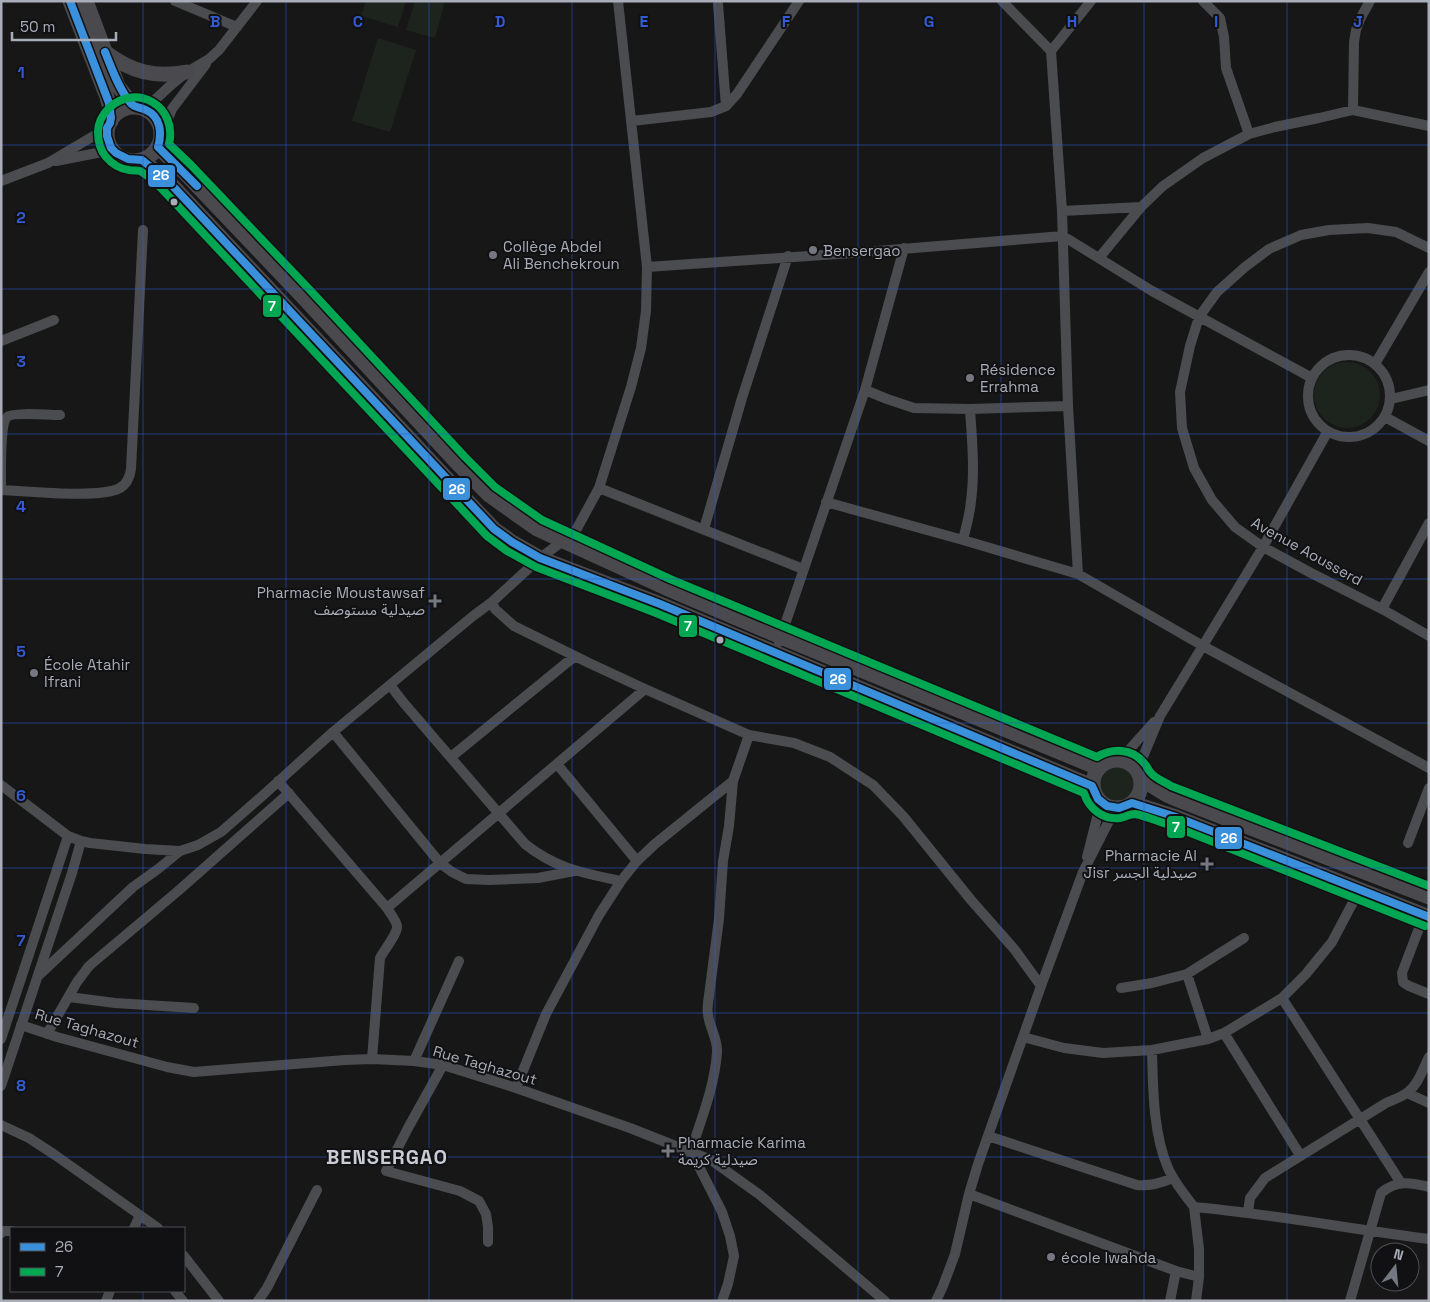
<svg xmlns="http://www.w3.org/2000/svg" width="1430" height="1302" viewBox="0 0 1430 1302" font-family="'Space Grotesk','Noto Sans Arabic',sans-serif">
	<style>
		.green { fill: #1d241e }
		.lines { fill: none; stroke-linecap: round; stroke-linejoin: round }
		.street { stroke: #4b4c50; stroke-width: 10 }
		.secondary { stroke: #4a4a4e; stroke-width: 15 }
		.bus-1-casing { stroke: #111113; stroke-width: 11 }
		.bus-2-casing { stroke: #111113; stroke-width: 11 }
		.bus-1 { stroke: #3a90db; stroke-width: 8 }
		.bus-2 { stroke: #00a651; stroke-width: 8 }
		.grid { fill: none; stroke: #325cd3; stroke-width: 1; stroke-opacity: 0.55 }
		.bus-dot { fill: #a8adb8; stroke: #111113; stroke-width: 2 }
		.poi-dot { fill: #757880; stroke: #111113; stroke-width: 2 }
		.labels { text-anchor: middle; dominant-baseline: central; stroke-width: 4; stroke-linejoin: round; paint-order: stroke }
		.poi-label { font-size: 15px; fill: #a8adb8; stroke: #111113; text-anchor: start }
		.street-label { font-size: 15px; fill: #a8adb8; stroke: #111113 }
		.district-label { font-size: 20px; font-weight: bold; letter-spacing: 1px; fill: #c9ccd4; stroke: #111113 }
		.grid-label { font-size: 16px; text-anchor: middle; font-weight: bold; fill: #325cd3; stroke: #111113; stroke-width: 4; stroke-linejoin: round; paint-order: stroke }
		.line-badge { stroke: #111113; stroke-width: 2 }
		.badge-label { font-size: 14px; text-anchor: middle; font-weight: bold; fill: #fff }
	</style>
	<rect width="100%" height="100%" fill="#171717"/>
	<path class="green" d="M366,1H406L398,27L361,16Z
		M415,1H445L435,38L406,30Z
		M378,38L416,50L390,132L352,121Z
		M1314 395a33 33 0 1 1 66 0a33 33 0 1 1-66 0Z
		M1095 783a21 21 0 1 1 42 0a21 21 0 1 1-42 0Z"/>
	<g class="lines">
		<path class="street" d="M175,1L237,27
			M1002,1L1051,51L1062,211L1068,406L1078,574
			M1203,1L1220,18L1224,37L1226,68L1249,134
			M718,4L726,106
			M1051,51L1091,1
			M145,109L172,84L187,72L209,59L219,50L257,1
			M1353,110L1354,42L1356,30L1360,19L1370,1
			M632,121L711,112L726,106L737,94L799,1
			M162,133L172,109L206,64
			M56,161L112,150
			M1,181L48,163L107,128
			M1062,211L1141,207
			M1429,248L1396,232L1368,228L1329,230L1301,235L1269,249L1245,267L1217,292L1199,317L1190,346L1180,392L1182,428L1194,468L1212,500L1235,527L1263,547L1311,573L1382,609L1429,636
			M1099,258L1141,207L1163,186L1203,158L1249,134L1275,127L1319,118L1353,110L1429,126
			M647,267L852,253L1063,236L1152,291L1312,378
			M1,341L54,320
			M1308 396a41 41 0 1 1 82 0a41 41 0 1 1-82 0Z
			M1375,364L1429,272
			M865,390L887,399L914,408L970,409L1068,406
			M1391,399L1429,390
			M1385,417L1429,441
			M1,486C1,474 0,424 7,417C12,412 51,415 60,415
			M599,488L803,569
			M1,490C27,491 100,499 120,488C127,484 130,476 131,469L143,230
			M826,502L963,540L1078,574L1203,646L1429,768
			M704,529L742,398L788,256
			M963,540C966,527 970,514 971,501C975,470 972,440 970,409
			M492,602L495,609L514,626L589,663L645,689L749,735L794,743L830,757L873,785L903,816L971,900L1015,950L1041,986
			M1382,609L1429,523
			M779,642L865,390L904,248
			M390,685L403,702L525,844C556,869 584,873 621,881
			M333,732L440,863L452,872L466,879L489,880L538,878L574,871
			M451,757L575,656
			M1120,760L1154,722
			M557,764L637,861
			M1137,771L1160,716L1263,547L1328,431
			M278,781L387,908L645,689
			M1,785L68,836L81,841L90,843L145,849L180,851L198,845L221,832L260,798L333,732L473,616L492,602L540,558L575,532L599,488L631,387L641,348L646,311L647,267L618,1
			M1408,843L1429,788
			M1087,857L1101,802
			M1424,915L1402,973L1403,982L1409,986L1429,994
			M1187,974L1208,1039
			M39,975L133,887L158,869L180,851
			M1121,988L1152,983L1187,974L1244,938
			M69,997L115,1003L194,1008
			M1282,998L1401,1183
			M21,1025L57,1037L167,1067L194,1072L345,1060L372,1059L414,1061L443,1065L516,1088L630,1128L711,1160L760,1195L885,1301
			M1224,1033L1300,1155
			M47,1034L77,982L89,966L178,891L289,793
			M1023,1037L1064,1048L1103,1053L1152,1050L1208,1039L1224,1033L1282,998L1306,974L1332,942L1360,889
			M1,1039L68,836
			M1152,1050C1153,1087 1153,1134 1168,1168C1174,1182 1185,1195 1194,1207
			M372,1059L380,958C384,950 398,933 397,926C396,920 390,913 387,908
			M414,1061L459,961
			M443,1065L408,1128L386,1171L460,1191L479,1201L486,1214L488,1227V1242
			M1,1086L72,873L81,841
			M516,1088L546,1014L599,915L621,881L637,861L655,844L733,781L749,735
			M1407,1093L1429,1103
			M1,1125L29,1138L55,1155L158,1228
			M988,1136L1137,1185C1151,1186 1161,1183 1173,1178
			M969,1194L1176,1271L1199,1277
			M1248,1212L1250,1198L1265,1178L1386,1103C1393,1100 1402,1097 1408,1092C1419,1083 1423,1069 1429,1057
			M134,1228L140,1215
			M1,1233L4,1231H11
			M184,1256L219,1301
			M175,1291L183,1301
			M106,1301L110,1291
			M258,1301L267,1288L317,1190
			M722,1301L728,1284L734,1256L730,1236L722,1212L691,1151C701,1120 715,1085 717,1052C718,1039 709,1027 708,1014C707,1011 708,1006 708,1003L719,919L723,861L729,826L733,781
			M936,1301L943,1286L955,1254L969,1194L978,1164L1041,986L1083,872L1115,809
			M1170,1301L1176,1271
			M1196,1301L1199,1277V1249L1194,1207C1272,1214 1350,1229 1429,1239
			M1350,1301L1381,1193C1396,1180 1410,1182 1429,1187"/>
		<path class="secondary" d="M70,1L107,97L110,108L111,121
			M86,1L118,86L134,107
			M105,52C131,72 155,78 187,72
			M107 134a27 27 0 1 1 54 0a27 27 0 1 1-54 0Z
			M158,147L184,172L302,296L458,464L489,495L537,529L666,588L781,637L1098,768
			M142,160L168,181L408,437L478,512L494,529L512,542L540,558L660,604L1092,786
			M1093 784a24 24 0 1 1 48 0a24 24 0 1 1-48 0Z
			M1141,779L1167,795L1181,801L1429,897
			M1132,803L1176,817L1429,917"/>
		<g class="bus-1-casing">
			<path id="bus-1" d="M70,1L109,103L111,118L110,123L107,128V136L111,148L116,153L128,159L142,160L168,181L494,529L512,542L540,558L660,604L1092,786L1098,799L1107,806L1119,808L1132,803L1176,817L1429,917
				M105,52C112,69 118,87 129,101C135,109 138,106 146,110C161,117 162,133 158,147L197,186"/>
		</g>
		<g class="bus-2-casing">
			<path id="bus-2" d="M1425,926L1173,826C1161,823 1147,816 1135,814C1130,814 1125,817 1120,818C1103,820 1089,809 1084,793L656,613L536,567L507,551L487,536L161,188C155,183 148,175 140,171C137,170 132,171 129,170C120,169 112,164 106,157C100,150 98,141 98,132C98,122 102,115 109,108C137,82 178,107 169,144L191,165L309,289L465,457L495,487L542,520L670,579L1097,757C1112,748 1132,748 1144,763C1147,766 1148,770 1151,773C1156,779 1165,782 1171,786L1429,886"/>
		</g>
		<use href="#bus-1" class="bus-1"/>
		<use href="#bus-2" class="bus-2"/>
	</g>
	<path class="grid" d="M143,1V1228M286,1V1301M429,1V1301M572,1V1301M715,1V1301M858,1V1301M1001,1V1301M1144,1V1301M1287,1V1301M1,145H1429M1,289H1429M1,434H1429M1,579H1429M1,723H1429M1,868H1429M1,1013H1429M1,1157H1429M143,1291V1301"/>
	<g class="bus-dot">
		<circle cx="174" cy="202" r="4.5"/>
		<circle cx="720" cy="640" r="4.5"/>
	</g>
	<g class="poi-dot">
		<circle cx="813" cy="250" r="5"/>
		<circle cx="493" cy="255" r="5"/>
		<circle cx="970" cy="378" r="5"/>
		<path d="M432.5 593.5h5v5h5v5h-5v5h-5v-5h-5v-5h5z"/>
		<circle cx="34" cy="673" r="5"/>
		<path d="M1204.5 856.5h5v5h5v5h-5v5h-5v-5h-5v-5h5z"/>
		<path d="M665.5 1143.5h5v5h5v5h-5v5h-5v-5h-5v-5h5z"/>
		<circle cx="1051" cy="1257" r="5"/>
	</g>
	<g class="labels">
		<g class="poi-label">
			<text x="503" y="246">Collège Abdel<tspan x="503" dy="17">Ali Benchekroun</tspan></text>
			<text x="823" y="250">Bensergao</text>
			<text x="980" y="369">Résidence<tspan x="980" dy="17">Errahma</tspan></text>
			<text x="425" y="592" text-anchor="end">Pharmacie Moustawsaf<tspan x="425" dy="17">صيدلية مستوصف</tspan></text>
			<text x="44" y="664">École Atahir<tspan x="44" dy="17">Ifrani</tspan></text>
			<text x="1197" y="855" text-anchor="end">Pharmacie Al<tspan x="1197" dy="17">Jisr صيدلية الجسر</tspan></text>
			<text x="678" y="1142">Pharmacie Karima<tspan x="678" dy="17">صيدلية كريمة</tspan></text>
			<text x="1061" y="1257">école lwahda</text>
		</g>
		<g class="street-label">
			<text transform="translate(1307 551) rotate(29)">Avenue Aousserd</text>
			<text transform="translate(87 1028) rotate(16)">Rue Taghazout</text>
			<text transform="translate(485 1065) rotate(16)">Rue Taghazout</text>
		</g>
		<g class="district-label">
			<text x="387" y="1157">BENSERGAO</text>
		</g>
	</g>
	<g class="grid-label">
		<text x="215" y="27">B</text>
		<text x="358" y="27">C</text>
		<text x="500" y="27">D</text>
		<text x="644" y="27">E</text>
		<text x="786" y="27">F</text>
		<text x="929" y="27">G</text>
		<text x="1072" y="27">H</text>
		<text x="1216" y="27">I</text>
		<text x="1358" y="27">J</text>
		<text x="21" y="78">1</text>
		<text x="21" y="223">2</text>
		<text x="21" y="367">3</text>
		<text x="21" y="512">4</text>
		<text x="21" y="657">5</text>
		<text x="21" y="801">6</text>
		<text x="21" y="946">7</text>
		<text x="21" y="1091">8</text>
	</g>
	<g class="line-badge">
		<rect x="147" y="164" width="29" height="24" rx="5" fill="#3a90db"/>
		<rect x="262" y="294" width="20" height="24" rx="5" fill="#00a651"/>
		<rect x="442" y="477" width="29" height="24" rx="5" fill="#3a90db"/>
		<rect x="678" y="614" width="20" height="24" rx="5" fill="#00a651"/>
		<rect x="823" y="667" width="29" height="24" rx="5" fill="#3a90db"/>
		<rect x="1166" y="815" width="20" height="24" rx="5" fill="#00a651"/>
		<rect x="1214" y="826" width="29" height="24" rx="5" fill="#3a90db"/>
	</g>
	<g class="badge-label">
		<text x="161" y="180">26</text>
		<text x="272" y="311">7</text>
		<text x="457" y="494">26</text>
		<text x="688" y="631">7</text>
		<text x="838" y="684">26</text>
		<text x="1176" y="832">7</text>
		<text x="1229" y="843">26</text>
	</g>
	<rect width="1430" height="1302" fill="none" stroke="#a8adb8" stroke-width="5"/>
	<rect x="10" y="1227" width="175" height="65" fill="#111113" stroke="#4d4f55"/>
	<rect x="20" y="1243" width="25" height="8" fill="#3a90db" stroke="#4d4f55"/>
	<text x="55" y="1252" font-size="15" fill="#a8adb8">26</text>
	<rect x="20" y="1268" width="25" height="8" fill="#00a651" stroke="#4d4f55"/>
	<text x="55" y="1277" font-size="15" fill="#a8adb8">7</text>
	<g transform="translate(1395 1267) rotate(16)"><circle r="24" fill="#111113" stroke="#4d4f55"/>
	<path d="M0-4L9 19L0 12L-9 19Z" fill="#757880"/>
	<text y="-8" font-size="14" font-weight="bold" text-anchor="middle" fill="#a8adb8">N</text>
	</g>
	<path d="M12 32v8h104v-8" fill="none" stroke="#a8adb8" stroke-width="2.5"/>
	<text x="20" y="32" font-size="15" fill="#a8adb8" stroke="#111113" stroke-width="4" paint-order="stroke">50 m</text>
</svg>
